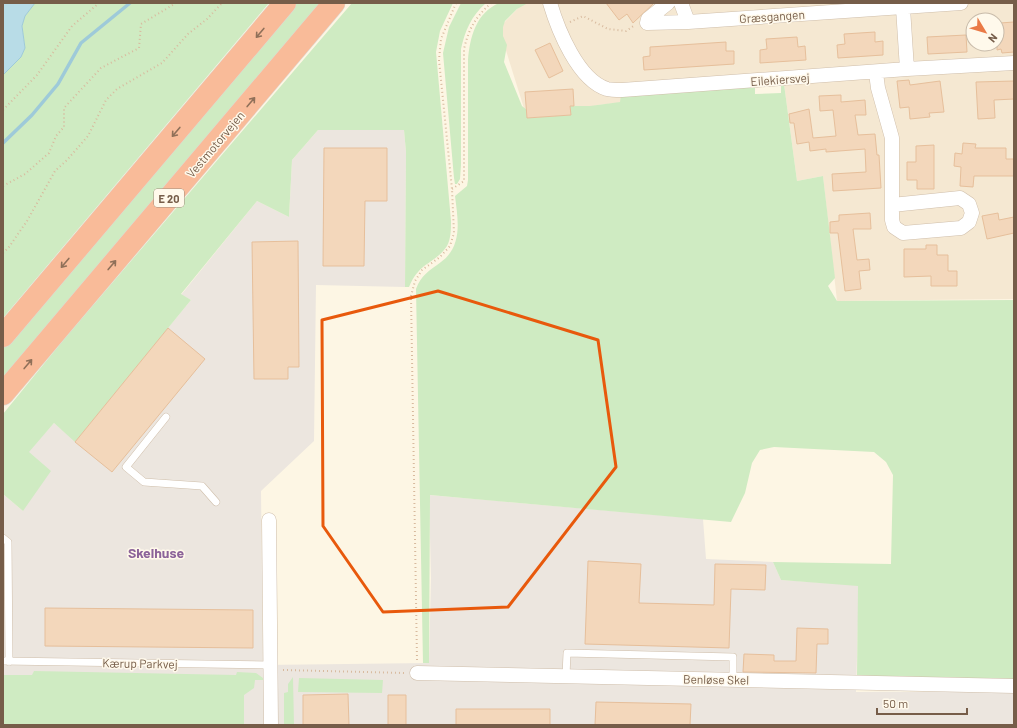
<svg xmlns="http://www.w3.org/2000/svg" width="1017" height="728" viewBox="0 0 1017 728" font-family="Barlow,sans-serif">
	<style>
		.residential { fill: #f5e8d2; fill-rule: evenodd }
		.industrial { fill: #ece6df }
		.green { fill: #cfebc2 }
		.water { fill: #b8dce7; stroke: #9ecad9 }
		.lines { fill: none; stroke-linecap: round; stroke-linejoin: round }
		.stream { stroke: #9ecad9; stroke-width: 3.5 }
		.building { fill: #f3d7bb; stroke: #e6bf9b }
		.service-casing { stroke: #cfbeaa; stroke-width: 8 }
		.minor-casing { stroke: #cfbeaa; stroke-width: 15 }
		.motorway-casing { stroke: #ded8d3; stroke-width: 23 }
		.path { stroke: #d8ba9e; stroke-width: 2; stroke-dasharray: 1 3; stroke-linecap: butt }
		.service { stroke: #fff; stroke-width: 7 }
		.minor { stroke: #fff; stroke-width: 14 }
		.motorway { stroke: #f9bb99; stroke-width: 22 }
		.oneway { stroke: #907059 }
		.marked { fill: none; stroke: #e8590c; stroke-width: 3; stroke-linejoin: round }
		.labels { text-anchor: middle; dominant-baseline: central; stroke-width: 3; stroke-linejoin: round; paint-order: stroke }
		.shield { fill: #fff9eb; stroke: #9f8c7a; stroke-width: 1 }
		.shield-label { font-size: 11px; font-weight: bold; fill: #765d49 }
		.street-label { font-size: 12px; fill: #765d49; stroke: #fff9eb }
		.quarter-label { font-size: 14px; font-weight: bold; fill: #8d649a; stroke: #fff9eb }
	</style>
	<rect width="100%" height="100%" fill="#fdf6e4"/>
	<path class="residential" d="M523,3H1014V299L837,301L823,176L797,181L784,84L598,105L571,115L527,118L499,28ZM973,20H997V44H973Z"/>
	<path class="industrial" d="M318,130H404L406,152L405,287L316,285L314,441L261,491L263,665L429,663L431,578L429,495L703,519L706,559L773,562L781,580L859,585L856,692L1014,691V725H3V494L23,511L28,452L54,423L75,441L191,300L181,295L257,201L289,217L292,160Z"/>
	<path class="green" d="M35,3H269L3,318V75L21,57L25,48L22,26L25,16Z
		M296,3H324L3,380V348L176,141Z
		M352,3H453L440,31L436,52L451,221C451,229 451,239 447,246C434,265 420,261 409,287H405L406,152L404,130H318L292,160L289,217L257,201L181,294L191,300L75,442L54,423L29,452L51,471L23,511L3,494V414L65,338Z
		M461,3H486C471,16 465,31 461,49V165L460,179L457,184H455L454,178L443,53L449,27Z
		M499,3H528L517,9L505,21L503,27V36L507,45L504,62L522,106L527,110V118L570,115V106H590L620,102L621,95L755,87V94L781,93V84H784L797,181L823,176L835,278L828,286L837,301L1014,300V679L857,676L858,586L781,580L773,562L891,564L893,475L886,462L874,452L774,447L760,450L752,463L745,493L731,522L430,495L429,663H423L416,289C421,275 429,271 441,262C463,246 458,220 455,196L467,186L468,180V60C470,37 476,13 499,3Z
		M34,671L236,675L237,672L256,673L263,678V680H255L254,688L244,695V725H3V675H32Z
		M293,677L294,725H284V693L288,692V684Z
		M299,678L383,680L382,693L298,692Z"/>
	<path class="water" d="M3,3H35L25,16L22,26L25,48L21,57L3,75Z"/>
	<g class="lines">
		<path class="stream" d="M3,143L32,115L58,84L81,43L130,3"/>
	</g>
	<path class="building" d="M606,3H654L633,23L627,14L619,20Z
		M1014,22V52L1002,53L1001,49L997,50V36H1001L1000,23Z
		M875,32V42L883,41V55L838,58L837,45L845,44L844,34Z
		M966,35L967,52L928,54L927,37Z
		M797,37L798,47L805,46L806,60L760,63V50L767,49L766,39Z
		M726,42V51H734V64L644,70L643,57L650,56V47Z
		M550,43L563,71L549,78L535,50Z
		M909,80L910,85L940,81L944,112L929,113L930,117L910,119L909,107L900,108L897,81Z
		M1014,81V99L994,100L995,118L978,119L976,82Z
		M573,89L574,106H570L571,115L527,118L525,92Z
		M841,95V102L865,100L866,115H855L858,135L875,134L877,155H879L881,188L833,191L832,174L866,172L865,149L826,152V149L810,151L809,142L797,144L794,123H790L789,114L809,109L813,138L836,136L833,110L820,111L819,96Z
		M963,143L976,144L975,148H1006V159H1014V176H974L973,187L960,186L961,167L954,166L955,153L962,154Z
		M934,145V189H917V180H907V162H916V146Z
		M324,148H387V201H365L364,266H323Z
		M870,213L871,229H853L857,260L869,259L870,270L859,271L861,289L845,291L838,233H830V222L839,221V215Z
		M998,213L999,220L1014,217V233L987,239L982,216Z
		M298,241L299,367H288V379H254L252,242Z
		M926,245H937V255H948V271H957V286H931V276L904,277V249H926Z
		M168,328L205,359L112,472L75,442Z
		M588,561L641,564L639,603L714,605L715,564L766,565L765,590L731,589L729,648L585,644Z
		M45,608L253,610V648L45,646Z
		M797,628L828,629V644H817L816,673L743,672L744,654L774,655V661H796Z
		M348,694L349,725H303V695Z
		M388,695H406V725H388Z
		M596,702L691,704L690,725H595Z
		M456,709H550V725H456Z"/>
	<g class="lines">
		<g class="service-casing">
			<path id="service" d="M166,417L126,467L144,482L202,486L216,502
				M3,538L8,542L9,662
				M3,661L270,665
				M566,676L567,653L733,657V679"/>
		</g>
		<g class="minor-casing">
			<path id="minor" d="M550,3C558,30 578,80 607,89C611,90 617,90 622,90L907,69L1014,63
				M668,3L648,19L647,23L688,22
				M681,3L688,22L961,3
				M903,8L907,69
				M876,73L878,88L892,138V220L894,227L903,233L961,228L969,222L972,213L969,204L960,198L892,205
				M269,520L271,725
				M417,673L1014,686"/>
		</g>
		<g class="motorway-casing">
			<path id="motorway" d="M3,336L285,3
				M3,394L334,3"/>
		</g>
		<path class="path" d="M570,22L583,16L608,29L626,31L635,25
			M3,110L37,75L72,26L99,3
			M3,186L25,174L49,153L56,136L64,127V108L101,68L139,48L141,24L176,3
			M452,189L464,181V49C469,28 475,18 491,3
			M3,253L9,247L27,221L55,171L67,160L88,136L106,100L117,89L162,63L188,34L207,19L222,3
			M417,660L411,296L415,281L422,270L440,257L450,246L454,233L452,189L439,60L441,39L456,3
			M283,670L405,673"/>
		<use href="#service" class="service"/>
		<use href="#minor" class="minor"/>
		<use href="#motorway" class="motorway"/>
	</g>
	<defs><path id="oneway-shaft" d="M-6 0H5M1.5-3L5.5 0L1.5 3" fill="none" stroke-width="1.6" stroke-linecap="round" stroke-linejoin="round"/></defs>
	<g class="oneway">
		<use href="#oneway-shaft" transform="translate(260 33) rotate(130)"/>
		<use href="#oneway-shaft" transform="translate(251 102) rotate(-50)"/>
		<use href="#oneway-shaft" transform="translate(176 132) rotate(130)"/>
		<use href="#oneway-shaft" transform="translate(65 263) rotate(130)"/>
		<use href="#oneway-shaft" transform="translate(112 265) rotate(-50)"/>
		<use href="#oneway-shaft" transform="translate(28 364) rotate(-50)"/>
	</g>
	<path class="marked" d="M438,291L598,340L616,467L508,607L383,612L323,526L322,320Z"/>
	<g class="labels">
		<rect class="shield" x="154" y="189" width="30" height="18" rx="3"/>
		<g class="shield-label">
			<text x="169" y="198">E 20</text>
		</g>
		<g class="street-label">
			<text transform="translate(772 16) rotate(-4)">Græsgangen</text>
			<text transform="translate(780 79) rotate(-4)">Eilekiersvej</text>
			<text transform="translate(215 144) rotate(-50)">Vestmotorvejen</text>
			<text transform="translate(140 663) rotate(1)">Kærup Parkvej</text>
			<text transform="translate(716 679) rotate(1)">Benløse Skel</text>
		</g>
		<g class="quarter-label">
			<text x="156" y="552">Skelhuse</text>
		</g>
	</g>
	<rect width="1017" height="728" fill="none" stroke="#765d49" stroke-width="8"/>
	<g transform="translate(985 32) rotate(128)"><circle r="19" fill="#fff9eb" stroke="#c8bbaa"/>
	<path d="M0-3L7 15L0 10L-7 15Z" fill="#ea7a46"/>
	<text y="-6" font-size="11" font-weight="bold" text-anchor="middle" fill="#765d49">N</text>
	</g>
	<path d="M877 708v6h90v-6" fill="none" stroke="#765d49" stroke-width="2"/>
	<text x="883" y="708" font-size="12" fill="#765d49" stroke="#fff9eb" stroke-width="3" paint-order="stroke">50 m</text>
</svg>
